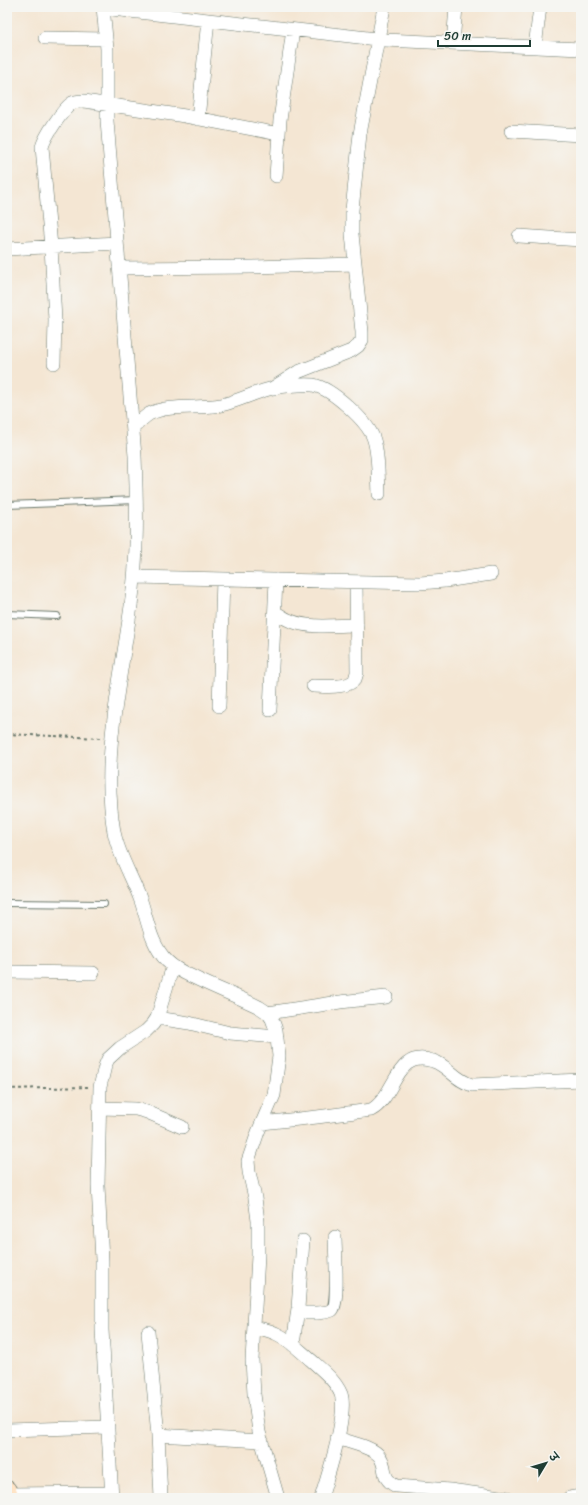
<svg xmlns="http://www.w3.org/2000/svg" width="588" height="1505" viewBox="0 0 588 1505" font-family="Sriracha,'Playpen Sans Deva',sans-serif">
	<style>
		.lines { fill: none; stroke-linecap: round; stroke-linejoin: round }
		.lane-casing { stroke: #6a786c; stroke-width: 8 }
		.street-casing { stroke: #6a786c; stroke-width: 14 }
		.secondary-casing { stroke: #6a786c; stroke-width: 20 }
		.path { stroke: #6a786c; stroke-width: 2; stroke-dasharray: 3 3; stroke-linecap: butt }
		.lane { stroke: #fff; stroke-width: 6 }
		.street { stroke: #fff; stroke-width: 13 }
		.secondary { stroke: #ffe4c6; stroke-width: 18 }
	</style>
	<rect width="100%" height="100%" fill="#f6f6f2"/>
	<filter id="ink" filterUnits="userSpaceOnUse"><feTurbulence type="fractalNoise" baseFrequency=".025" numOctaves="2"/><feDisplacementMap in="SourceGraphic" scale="8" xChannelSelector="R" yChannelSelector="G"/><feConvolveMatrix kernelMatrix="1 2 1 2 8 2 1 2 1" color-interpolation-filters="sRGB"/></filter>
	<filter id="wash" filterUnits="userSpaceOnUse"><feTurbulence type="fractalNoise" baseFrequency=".012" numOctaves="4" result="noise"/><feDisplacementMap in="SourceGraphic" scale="16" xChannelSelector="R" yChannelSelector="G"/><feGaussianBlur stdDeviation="0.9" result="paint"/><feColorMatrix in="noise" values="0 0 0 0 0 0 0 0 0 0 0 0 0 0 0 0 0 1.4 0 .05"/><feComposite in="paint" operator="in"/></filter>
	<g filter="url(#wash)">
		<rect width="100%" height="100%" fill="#f4e6d3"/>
	</g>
	<g filter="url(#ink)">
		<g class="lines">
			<g class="lane-casing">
				<path id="lane" d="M7,505L137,500
					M7,614L57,616
					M7,903L104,904"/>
			</g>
			<g class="street-casing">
				<path id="street" d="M103,7L107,49V121L135,456C137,506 138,556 131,606C121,680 101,756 114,832C119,857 133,878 141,901C148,922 151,945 167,961C174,968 184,973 193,977C215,988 237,996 259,1007L268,1013L272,1019L276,1030L279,1056L274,1095L258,1132L248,1161L249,1172L255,1198L258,1221V1256L252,1360L254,1394L259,1432L278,1498
					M103,8L385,40L581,49
					M45,38L106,39
					M453,43L456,7
					M535,47L540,7
					M198,119L208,20
					M511,131L581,135
					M276,176L280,120L293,30
					M519,236L581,240
					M7,249L117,243
					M119,268L253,267L355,264
					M54,363L55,320L51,247L42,147C45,136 63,109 72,103C76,101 80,101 84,101L185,116L279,134
					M273,388L298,372L351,351L358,346L362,340V332L352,234V210L360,134L384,7
					M133,428C138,423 143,418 149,414C169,404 199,409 221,405C239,401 255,392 273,388C285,386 300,384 313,385C331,388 369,422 374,440C379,457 378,477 379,494
					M134,577L420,583L445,581L491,574
					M275,612C280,615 285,619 291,621C311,629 336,625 357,625
					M313,686C323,686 349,689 355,679C356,677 356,675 357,673L356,582
					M219,706L223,579
					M270,710L276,580
					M7,972L93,973
					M268,1013L340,1002L386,997
					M157,1018L189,1023L230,1033L277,1037
					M100,1108L136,1109L147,1112L182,1127
					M262,1123L317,1117L371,1110C396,1097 395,1048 433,1061C449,1066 454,1080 472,1085L581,1080
					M298,1313C306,1313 326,1314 332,1310C339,1305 335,1248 335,1237
					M254,1327C262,1329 270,1330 277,1334C290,1340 300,1351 311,1360C322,1370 335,1380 341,1394C348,1414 328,1476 321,1498
					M148,1332L158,1435L161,1498
					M293,1345L298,1308L303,1241
					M7,1430L108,1427
					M158,1435L262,1441
					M337,1438C349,1442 374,1447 380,1457C388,1469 380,1478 396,1486L450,1490L508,1498
					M8,1494L111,1493
					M112,1498L102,1330V1260L98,1186L100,1087L105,1066L108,1059L120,1048L146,1031L153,1024L157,1018L173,966
					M569,1498L581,1496"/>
			</g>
			<g class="secondary-casing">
				<path id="secondary" d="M7,1490L10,1498"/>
			</g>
			<path class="path" d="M7,734L100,738
				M7,1089L88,1087"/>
			<use href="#lane" class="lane"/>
			<use href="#street" class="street"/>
			<use href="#secondary" class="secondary"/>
		</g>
	</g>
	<rect width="588" height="1505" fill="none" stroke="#f6f6f2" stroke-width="24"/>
	<g transform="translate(546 1463) rotate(52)" stroke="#f6f6f2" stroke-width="3" paint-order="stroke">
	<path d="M0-3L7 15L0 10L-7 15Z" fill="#1f3d34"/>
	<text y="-6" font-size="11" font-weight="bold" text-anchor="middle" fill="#1f3d34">उ</text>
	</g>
	<path d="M438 40v6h92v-6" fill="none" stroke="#1f3d34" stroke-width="2"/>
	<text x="444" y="40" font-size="12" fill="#1f3d34" stroke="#f6f6f2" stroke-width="3" paint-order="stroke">50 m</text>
</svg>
